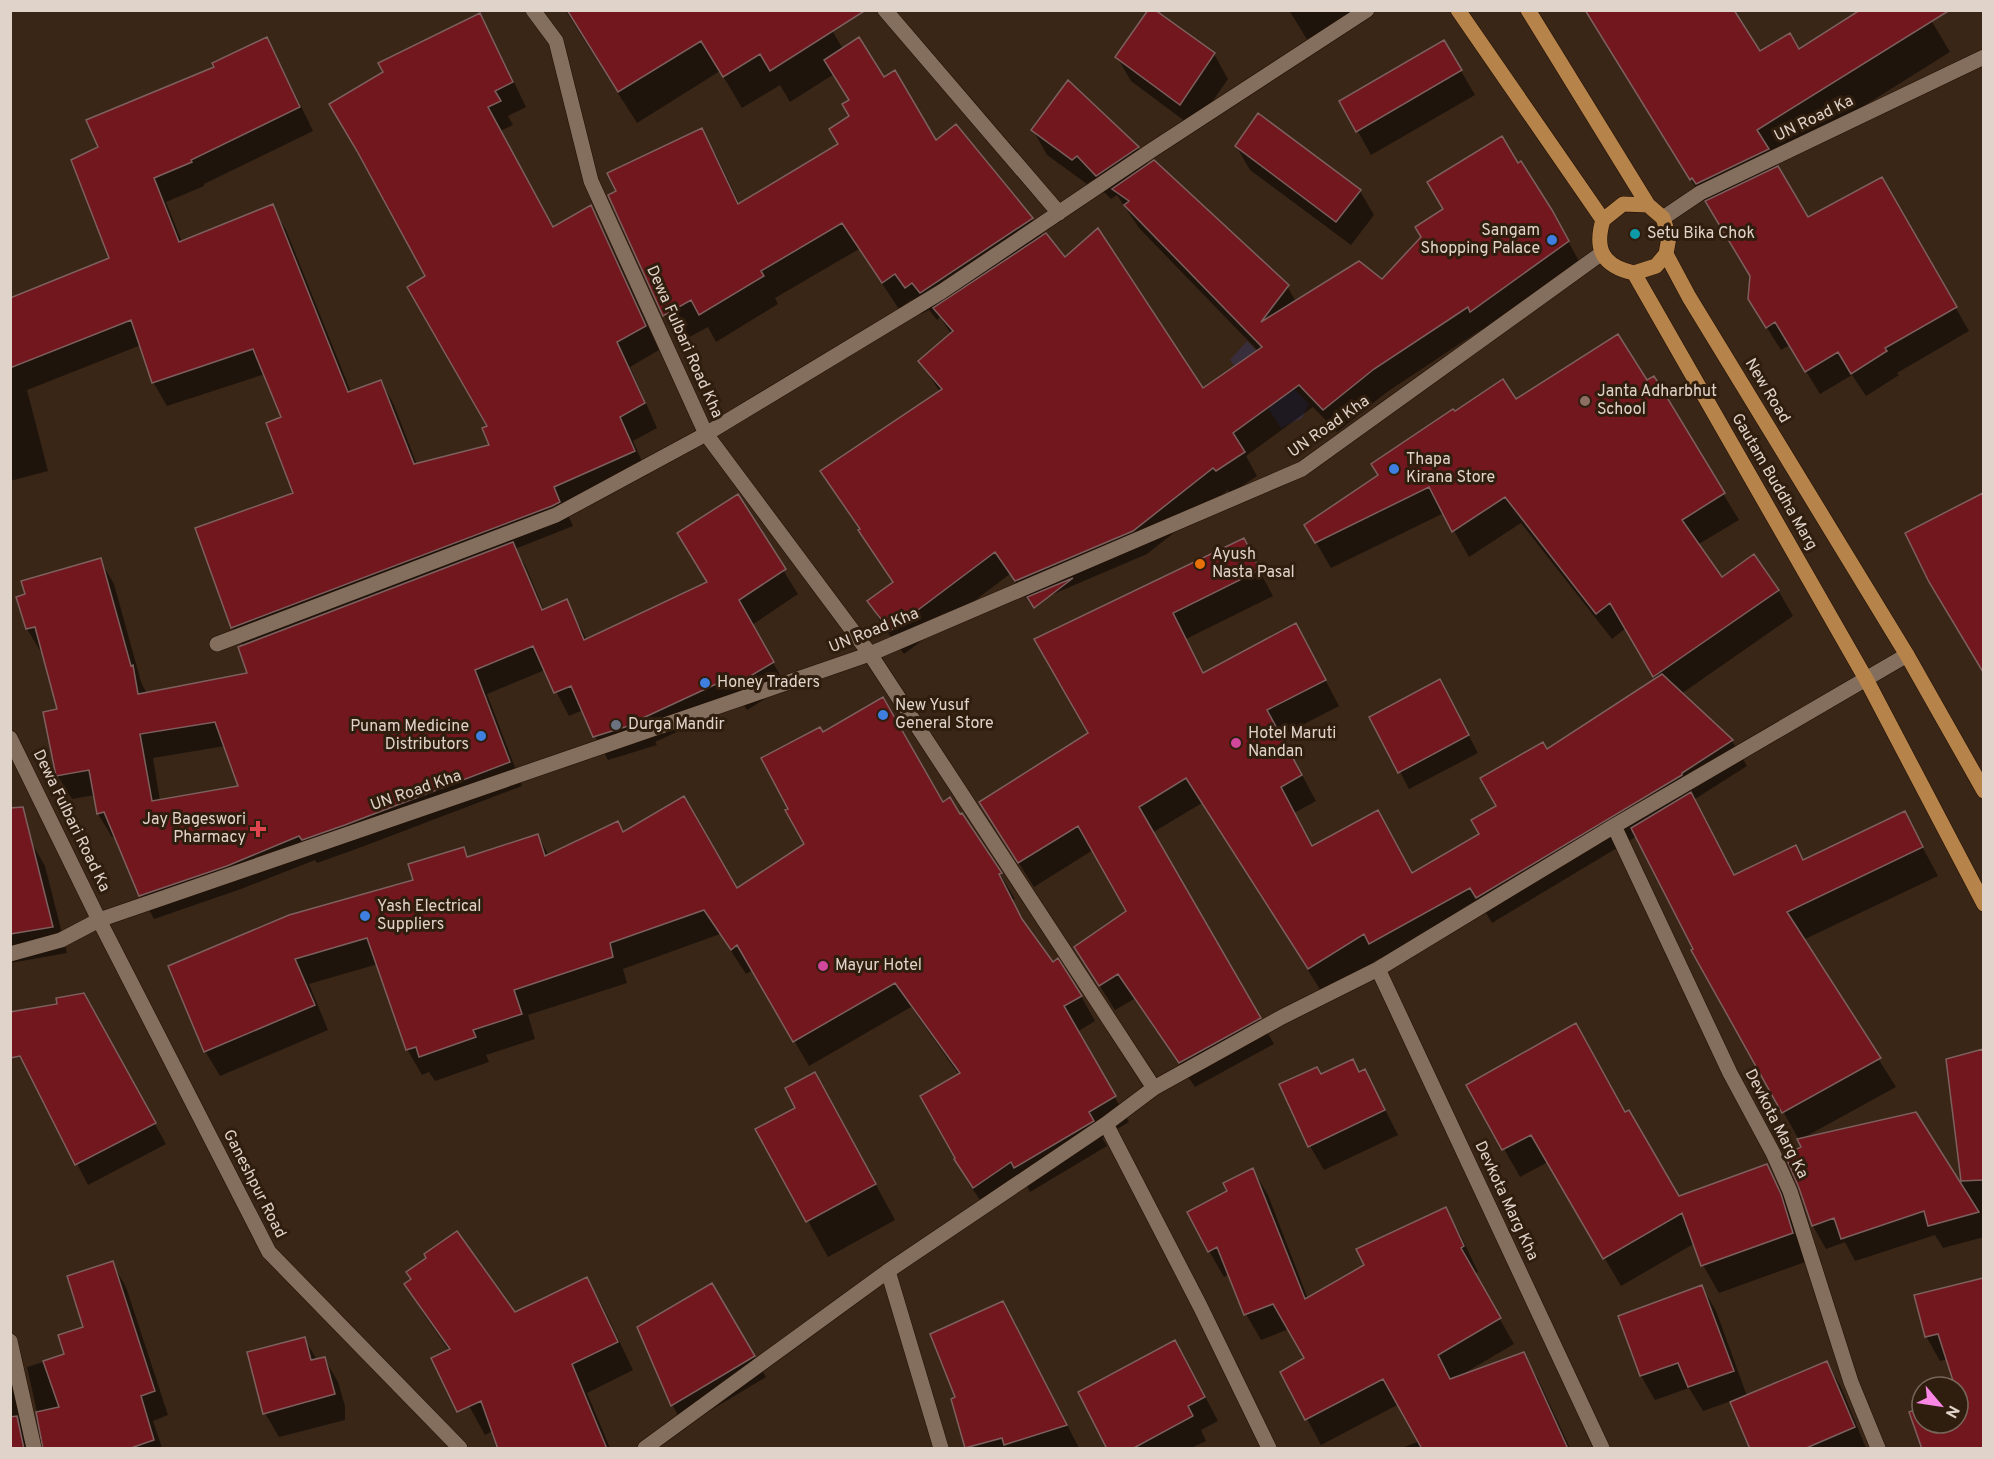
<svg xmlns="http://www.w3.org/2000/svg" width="1994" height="1459" viewBox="0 0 1994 1459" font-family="Overpass,sans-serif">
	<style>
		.industrial { fill: #392e3c }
		.shadow { fill: #0007; fill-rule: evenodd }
		.building { fill: #72171e; stroke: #7d605e; stroke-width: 1.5; fill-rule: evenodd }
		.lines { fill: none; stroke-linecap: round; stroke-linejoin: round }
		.minor-casing { stroke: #200f02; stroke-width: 16 }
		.major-casing { stroke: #200f02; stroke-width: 16 }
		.minor { stroke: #846e5d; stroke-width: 15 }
		.major { stroke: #b6834a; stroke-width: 15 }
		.culture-dot { fill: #0f9aa8; stroke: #2f1d0e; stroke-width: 2 }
		.shop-dot { fill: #3f7fe0; stroke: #2f1d0e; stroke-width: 2 }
		.education-dot { fill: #8d6e63; stroke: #2f1d0e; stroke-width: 2 }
		.food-dot { fill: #e8710a; stroke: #2f1d0e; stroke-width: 2 }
		.worship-dot { fill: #6b7280; stroke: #2f1d0e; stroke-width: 2 }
		.hotel-dot { fill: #d1479c; stroke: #2f1d0e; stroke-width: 2 }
		.health-dot { fill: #e0444e; stroke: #2f1d0e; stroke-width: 2 }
		.labels { text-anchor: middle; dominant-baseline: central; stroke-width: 6; stroke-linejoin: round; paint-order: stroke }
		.street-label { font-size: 16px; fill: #e0d3ca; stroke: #2f1d0e }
		.poi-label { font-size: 16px; fill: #e0d3ca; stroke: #2f1d0e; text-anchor: start }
	</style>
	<rect width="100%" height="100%" fill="#392617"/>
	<path class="industrial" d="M1247,341L1309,404L1302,418L1281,428L1259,395L1230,360Z"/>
	<path class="shadow" d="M565,10H820L843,49L884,79L935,143L956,126L1032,219L1042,237L1202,390L1258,351L1139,228L1117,195L1111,199L1092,180L1087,184L1047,155L1033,130L1068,83L1138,148L1149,166L1287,286L1296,302L1565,235L1581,265L1485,334L1482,329L1387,392L1337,432L1313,407L1246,456L1257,476L1230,494L1228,490L1147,554L1030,604L1010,574L904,654L882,625L869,601L893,583L822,472L940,392L920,361L951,334L940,317L937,320L929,310L921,314L911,300L899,309L859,249L775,298L778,304L716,342L708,327L680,342L664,315L610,196L702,130L717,157L740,205L840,145L851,117L850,101L834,74L790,102L780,85L742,108L720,71L637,123Z
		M1289,10H1378L1314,51Z
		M1925,10L1950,52L1774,162L1808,219L1882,179L1969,331L1897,373L1899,375L1866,396L1852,375L1820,394L1790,345L1781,350L1764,323L1751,276L1711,208L1709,209L1593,22L1759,54L1799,51Z
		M479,15L493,39L526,107L508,116L513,125L500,131L553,229L591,207L604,231L659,350L630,367L657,428L633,441L648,475L566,511L573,526L515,549L526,567L544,610L566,601L587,640L708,583L737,496L798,594L752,625L786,686L747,710L742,702L655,742L657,745L608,760L595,736L583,710L569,716L545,670L487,694L522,786L359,848L317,863L315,860L241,889L154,919L141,895L116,836L112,837L98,814L95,795L72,799L58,776L59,710L43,652H41L27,629L100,560L114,584L141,682L147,694L249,674L243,646L233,628L197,529L295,494L283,418L265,374L167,406L153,382L141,345L27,390L48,471L10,481V300L111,259L99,147L216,68L266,39L280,63L313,131L204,184V186L166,202L182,242L272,206L286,230L351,392L381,381L394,405L417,465L491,446L489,427L427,277ZM522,567H525L546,616L543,617ZM225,746L240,787L160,801L153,758Z
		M1444,42L1475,95L1371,155L1341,101Z
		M1214,54L1228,79L1194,128L1131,81L1117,57Z
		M1236,146L1360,191L1374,215L1351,245L1250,170Z
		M1653,378L1739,520L1697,545L1721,580L1778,590L1793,616L1681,694L1732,741L1747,766L1695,799L1735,876L1803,861L1904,813L1938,876L1803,940L1896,1087L1803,1138L1963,1190L1948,1060L1984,1051V1237L1943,1248L1935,1235L1855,1261L1845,1242L1826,1249L1813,1226L1801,1187L1803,1147L1693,950H1695L1637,836L1492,923L1486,913L1385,968L1380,958L1323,994L1202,803L1152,833L1274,1044L1195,1087L1134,999L1115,1010L1076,948L1128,911L1093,850L1034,887L981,803L1090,734L1036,639L1243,540L1273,596L1186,639L1204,674L1296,625L1339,706L1281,736L1316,801L1294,813L1313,848L1412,875L1481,834L1498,806L1547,751L1656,680L1626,628L1612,639L1521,523L1469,557L1444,513L1331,568L1306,525L1380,475L1454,413L1516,401L1647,382Z
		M1984,495V670L1947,609L1907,534Z
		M1449,698L1478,753L1409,789L1371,717Z
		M822,734L942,804L1000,874L1015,899L1012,900L1027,928L1052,964L1081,996L1095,1021L1077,1032L1129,1122L1102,1138L1107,1146L1030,1192L1027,1186L988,1212L970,1185L956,1160L959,1075L911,1007L809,1066L753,970L746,974L720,934L623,969L627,983L528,1015L535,1039L486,1055L489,1062L435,1081L429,1072L422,1075L407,1049L378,964L309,984L328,1030L220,1076L205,1051L170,967L415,881L463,849L469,858L538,836L549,856L623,833L736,890L806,844L790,809Z
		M30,840L45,866L67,953L10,963V844Z
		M94,1015L166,1144L88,1185L10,1034Z
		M1365,1071L1398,1135L1324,1170L1310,1146L1320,1075L1360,1074Z
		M1468,1085L1625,1114L1678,1198L1767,1166L1783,1194L1796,1224L1808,1261L1719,1293L1703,1265L1695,1243L1621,1286L1548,1162L1520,1177Z
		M797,1109H835L895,1220L828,1257L808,1221Z
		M1253,1170L1268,1195L1308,1299L1366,1266L1445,1209L1460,1234L1478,1272L1474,1274L1514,1344L1463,1374L1464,1376L1523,1354L1538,1379L1570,1448H1402L1420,1441L1399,1404L1321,1445L1282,1372L1306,1359L1289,1329L1261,1340L1246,1314L1229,1274L1224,1277L1209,1251L1229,1192Z
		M112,1263L126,1287L168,1415L153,1421L162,1448H45L27,1367L66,1355L85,1328Z
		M587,1279L603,1307L633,1370L587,1393L610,1448H500L493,1431L485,1435L469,1406L454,1358L423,1313L406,1285L514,1314Z
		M1984,1279V1448H1924L1910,1413L1922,1409V1423H1958V1387L1948,1359L1940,1361L1926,1336L1916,1296Z
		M712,1285L766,1377L684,1426L673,1406L639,1327Z
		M1702,1287L1716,1311L1747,1396L1827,1363L1841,1387L1866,1448H1751L1731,1401L1703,1411L1689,1388L1655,1400L1641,1376L1620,1317Z
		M1003,1303L1017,1327L1079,1448H966L957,1398Z
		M304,1338L317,1360L324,1358L338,1382L345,1406V1420L279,1437L265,1413Z
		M1189,1366L1218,1421L1201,1430L1206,1441L1191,1448H1109Z
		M10,1381L20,1398L32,1448H10Z"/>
	<path class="building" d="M567,10H866L770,71L760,54L723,77L701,41L618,92Z
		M1148,10H1155L1215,53L1180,105L1115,57Z
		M1585,10H1734L1760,51L1790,33L1799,49L1860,10H1950L1757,130L1769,149L1696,184L1692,178L1690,180Z
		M480,13L513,82L495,91L501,101L488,107L553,227L591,205L646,326L617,342L645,403L620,417L635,451L554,487L560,502L552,506L231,628L195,528L293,493L266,423L281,417L253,349L152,383L131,320L10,368V298L109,258L71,160L98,147L86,120L214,67L212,63L267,37L300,107L191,160L192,162L154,178L179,242L273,204L348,392L381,380L414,464L489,445L482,428L487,426L407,287L425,276L357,151L329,104L383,72L378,63Z
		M859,37L884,77L895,70L936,140L956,124L1033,218L920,293L912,283L905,288L895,274L882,283L842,223L761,271L764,276L699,315L691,300L663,316L608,195L616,191L607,173L702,128L738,204L838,144L829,129L849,116L842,104L849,100L824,60Z
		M1444,40L1462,70L1356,132L1339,101Z
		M1068,80L1139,147L1096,176L1077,156L1072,160L1031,130Z
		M1258,113L1361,190L1336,222L1235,146Z
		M1502,136L1518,163L1521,161L1552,210L1569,241L1470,312L1468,307L1374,369L1323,410L1299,385L1233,433L1245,452L1216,471L1213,468L1133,531L1015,581L995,552L890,631L867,601L893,582L858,530L860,529L820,471L942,389L918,361L953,331L933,308L1046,233L1065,257L1098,228L1203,388L1262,347L1124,205L1129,201L1112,189L1154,160L1289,285L1261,322L1359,261L1382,279L1421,237L1415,227L1443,209L1427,182Z
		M1778,166L1808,217L1882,177L1957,307L1885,348L1887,351L1851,374L1838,352L1805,372L1775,322L1766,328L1748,299L1750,276L1705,201Z
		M1618,334L1647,380L1654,376L1725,493L1682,520L1722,577L1754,554L1779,590L1653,677L1610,603L1596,614L1505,497L1452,532L1429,487L1315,543L1304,525L1378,475L1371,464L1453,409L1455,411L1503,379L1516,399Z
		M1983,493V672L1929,582L1905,533Z
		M738,494L786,569L739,600L774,662L732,687L727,679L643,718L644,721L593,737L571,686L554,693L533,646L475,670L510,762L345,825L302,840L299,836L227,866L139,896L104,812L97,814L89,770L56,776L43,712L57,709L35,627L26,629L16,597L25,594L21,581L101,558L131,666L133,665L138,694L247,673L238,647L513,542L542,610L567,599L584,640L707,582L677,533ZM215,722L238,786L152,801L140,734Z
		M1244,538L1260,570L1173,613L1203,673L1296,623L1326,680L1267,710L1302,775L1281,787L1312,846L1378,810L1412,873L1479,834L1471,820L1496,806L1480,778L1543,742L1547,749L1662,674L1733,740L1682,773V775L1476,898L1470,888L1369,944L1364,934L1308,969L1186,778L1139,807L1261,1018L1179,1063L1118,974L1099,986L1074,947L1126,911L1078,826L1018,863L979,802L1088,733L1034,639Z
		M1073,578L1034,608L1027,597Z
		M1440,679L1469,735L1398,773L1369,717Z
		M883,697L943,802L950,797L960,814L962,813L1002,873L999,874L1022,919L1053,962L1058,958L1082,996L1064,1006L1116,1096L1089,1112L1094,1121L1014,1168L1011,1162L973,1188L954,1159L955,1158L920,1096L960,1073L895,983L793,1042L737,945L731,950L704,910L610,943L613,957L514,990L522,1014L473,1030L476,1037L419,1057L416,1047L406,1050L367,938L295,959L315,1005L204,1052L168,966L289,915L413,880L408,864L464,847L467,857L538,834L545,856L618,821L623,832L684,796L737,888L804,844L785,810L788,809L761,758L820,727L823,732Z
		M1691,792L1734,875L1796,845L1803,860L1905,811L1923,847L1787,912L1881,1058L1782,1113L1691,950L1693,949L1631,828Z
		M23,807L53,927L10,934V808Z
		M84,993L156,1123L75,1165L20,1056L10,1058V1012L57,1004L56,998Z
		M1576,1023L1625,1112L1629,1110L1679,1196L1767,1164L1781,1194L1793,1233L1701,1266L1682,1213L1603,1259L1531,1135L1502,1150L1466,1085Z
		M1983,1049V1180L1961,1181L1946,1059Z
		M1353,1059L1359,1072L1365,1069L1385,1110L1308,1147L1279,1084L1317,1067L1321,1074Z
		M815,1072L876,1184L806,1222L755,1129L795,1108L785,1088Z
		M1916,1112L1979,1212L1928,1226L1924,1211L1841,1239L1834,1218L1812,1226L1799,1188L1785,1155L1801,1147L1797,1139Z
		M1253,1168L1305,1299L1364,1265L1356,1249L1446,1207L1464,1246L1461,1248L1501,1318L1438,1355L1450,1379L1524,1352L1568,1449H1422L1383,1379L1305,1420L1280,1372L1304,1358L1273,1304L1244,1315L1217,1247L1208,1252L1187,1212L1227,1191L1223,1183Z
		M457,1231L515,1312L587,1277L618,1342L572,1364L607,1449H498L481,1401L457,1412L431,1358L450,1349L404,1284L411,1279L406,1272L426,1258L424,1254Z
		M113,1261L155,1391L141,1396L154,1440L128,1449H43L36,1412L59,1407L43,1361L64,1354L58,1335L83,1327L67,1276Z
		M1983,1278V1449H1922L1909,1412L1922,1407V1423H1958V1387H1955L1938,1334L1925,1337L1914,1295Z
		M712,1283L755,1356L671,1406L637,1327Z
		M1702,1285L1734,1371L1688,1387L1678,1363L1640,1376L1618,1316Z
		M1003,1301L1067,1425L1004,1445L1002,1438L965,1448L951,1399L955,1397L930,1334Z
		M305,1337L311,1360L325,1357L335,1394L263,1414L247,1352Z
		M1175,1340L1205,1397L1188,1406L1193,1416L1132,1449H1107L1078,1392Z
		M1827,1361L1855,1427L1804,1449H1750L1730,1402Z
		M17,1416L24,1449H10V1417Z"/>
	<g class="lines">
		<g class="minor-casing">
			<path id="minor" d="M533,10L556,41L591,181L706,434L870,654L1154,1088
				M885,10L1059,213
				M1663,218L1700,193L1984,57
				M217,644L556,515L706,434L941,292L1152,150L1367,10
				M10,738L99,920L269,1252L460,1448
				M1614,826L1730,1073L1773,1153L1790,1191L1851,1382L1878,1448
				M10,954L61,940L99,920L870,654L1302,469L1602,253
				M1378,969L1602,1448
				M1106,1124L1200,1306L1269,1448
				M888,1271L941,1448
				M10,1341L34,1448
				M645,1448L888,1271L1106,1124L1154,1088L1282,1017L1378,969L1614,826L1907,655"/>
		</g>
		<g class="major-casing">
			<path id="major" d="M1458,10L1603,220
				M1528,10L1648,205L1663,218L1669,237L1666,254L1689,297L1907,655L1984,791
				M1603,220C1594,250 1603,266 1634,273L1866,679L1984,904
				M1603,220L1623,204L1648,205
				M1634,273L1656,266L1666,254"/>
		</g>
		<use href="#minor" class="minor"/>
		<use href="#major" class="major"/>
	</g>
	<circle class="culture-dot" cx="1635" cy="234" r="6"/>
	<g class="shop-dot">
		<circle cx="1552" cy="240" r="6"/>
		<circle cx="1394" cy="469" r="6"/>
		<circle cx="705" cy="683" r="6"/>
		<circle cx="883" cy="715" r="6"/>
		<circle cx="481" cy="736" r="6"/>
		<circle cx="365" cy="916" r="6"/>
	</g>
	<circle class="education-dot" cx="1585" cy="401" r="6"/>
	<circle class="food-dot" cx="1200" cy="564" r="6"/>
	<circle class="worship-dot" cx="616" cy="725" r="6"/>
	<g class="hotel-dot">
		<circle cx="1236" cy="743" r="6"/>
		<circle cx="823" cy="966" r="6"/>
	</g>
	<path class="health-dot" d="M255 820h6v6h6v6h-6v6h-6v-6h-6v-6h6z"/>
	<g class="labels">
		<g class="street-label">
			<text transform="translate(1814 119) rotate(-26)">UN Road Ka</text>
			<text transform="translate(684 342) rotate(66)">Dewa Fulbari Road Kha</text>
			<text transform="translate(1767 391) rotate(59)">New Road</text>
			<text transform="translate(1329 427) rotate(-35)">UN Road Kha</text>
			<text transform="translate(1774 482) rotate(60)">Gautam Buddha Marg</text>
			<text transform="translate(874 631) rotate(-22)">UN Road Kha</text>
			<text transform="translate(416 791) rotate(-19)">UN Road Kha</text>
			<text transform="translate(71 821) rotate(64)">Dewa Fulbari Road Ka</text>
			<text transform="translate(1776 1124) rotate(63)">Devkota Marg Ka</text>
			<text transform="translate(254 1184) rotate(63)">Ganeshpur Road</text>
			<text transform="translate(1506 1201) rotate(65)">Devkota Marg Kha</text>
		</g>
		<g class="poi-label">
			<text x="1540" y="231" text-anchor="end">Sangam<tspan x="1540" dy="18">Shopping Palace</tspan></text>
			<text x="1647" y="234">Setu Bika Chok</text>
			<text x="1597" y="392">Janta Adharbhut<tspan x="1597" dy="18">School</tspan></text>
			<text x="1406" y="460">Thapa<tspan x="1406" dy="18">Kirana Store</tspan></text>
			<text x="1212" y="555">Ayush<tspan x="1212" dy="18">Nasta Pasal</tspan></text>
			<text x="717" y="683">Honey Traders</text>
			<text x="895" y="706">New Yusuf<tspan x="895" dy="18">General Store</tspan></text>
			<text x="628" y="725">Durga Mandir</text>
			<text x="469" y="727" text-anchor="end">Punam Medicine<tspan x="469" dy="18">Distributors</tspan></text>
			<text x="1248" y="734">Hotel Maruti<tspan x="1248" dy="18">Nandan</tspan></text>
			<text x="246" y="820" text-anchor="end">Jay Bageswori<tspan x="246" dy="18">Pharmacy</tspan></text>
			<text x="377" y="907">Yash Electrical<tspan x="377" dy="18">Suppliers</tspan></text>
			<text x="835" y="966">Mayur Hotel</text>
		</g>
	</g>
	<rect width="1994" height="1459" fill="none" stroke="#e0d3ca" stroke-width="24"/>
	<g transform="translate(1940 1405) rotate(119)"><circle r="28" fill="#2f1d0e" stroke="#766659" stroke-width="1.5"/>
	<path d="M0-4.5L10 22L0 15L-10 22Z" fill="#fb87e5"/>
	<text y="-9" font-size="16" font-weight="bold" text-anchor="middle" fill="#e0d3ca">N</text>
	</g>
</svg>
